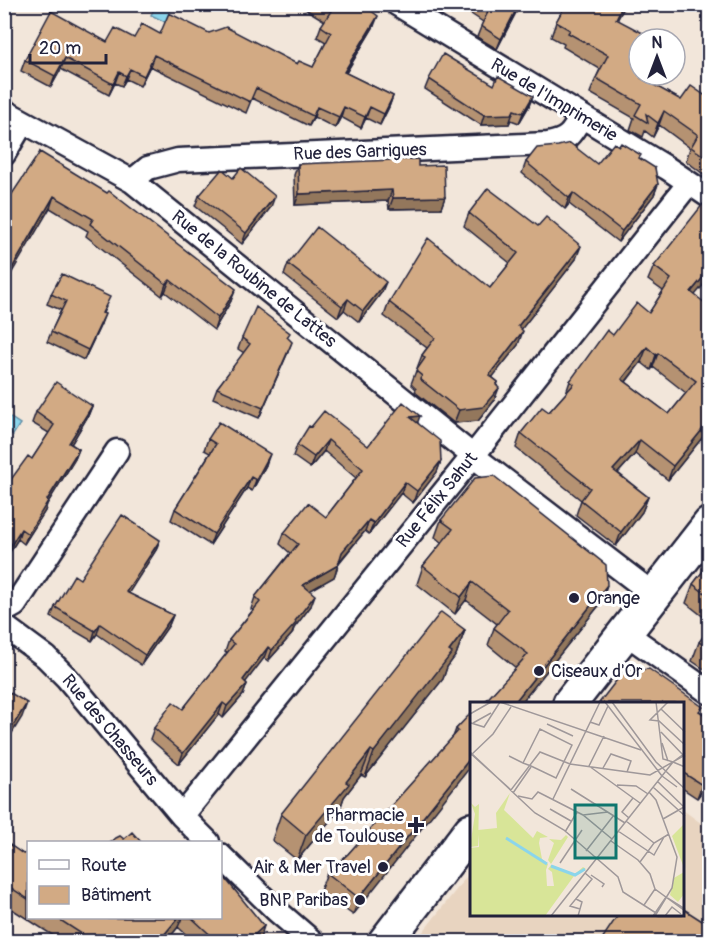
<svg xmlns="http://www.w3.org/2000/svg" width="714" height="946" viewBox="0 0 714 946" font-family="Pangolin,sans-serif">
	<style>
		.built { fill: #e8d4c0 }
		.water { fill: #8bd5eb; stroke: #618da5; stroke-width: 1.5 }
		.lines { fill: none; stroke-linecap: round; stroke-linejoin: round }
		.minor-casing { stroke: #22223b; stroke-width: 27 }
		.secondary-casing { stroke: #22223b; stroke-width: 38 }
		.minor { stroke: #fff; stroke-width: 22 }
		.secondary { stroke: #fff; stroke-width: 33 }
		.wall { fill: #b59272; stroke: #22223b; stroke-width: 1.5; fill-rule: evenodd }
		.shaded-wall { fill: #93775c; stroke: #22223b; stroke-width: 1.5 }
		.building { fill: #d2aa84; stroke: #22223b; stroke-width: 1.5; fill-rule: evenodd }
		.poi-dot { fill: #22223b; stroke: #fff; stroke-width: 2 }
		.labels { text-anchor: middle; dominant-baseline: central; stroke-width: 6; stroke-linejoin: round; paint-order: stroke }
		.street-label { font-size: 18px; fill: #22223b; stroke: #fff }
		.poi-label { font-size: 18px; fill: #22223b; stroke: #fff; text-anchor: end }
		.inset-river { fill: none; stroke: #8bd5eb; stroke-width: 3 }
		.inset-road { fill: none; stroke: #9f989a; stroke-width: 1.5 }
		.view { fill: #0f766e; fill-opacity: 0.15; stroke: #0f766e; stroke-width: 3 }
		.inset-edge { fill: none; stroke: #22223b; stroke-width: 3 }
	</style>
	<rect width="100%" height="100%" fill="#f2e6da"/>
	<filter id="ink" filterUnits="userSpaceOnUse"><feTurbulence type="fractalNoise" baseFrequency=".0167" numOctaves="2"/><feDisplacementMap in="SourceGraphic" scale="12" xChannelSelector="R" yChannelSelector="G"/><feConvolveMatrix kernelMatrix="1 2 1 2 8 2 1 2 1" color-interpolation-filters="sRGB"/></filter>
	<g filter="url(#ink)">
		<path class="built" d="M683,810L709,829V941L415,942L471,871V914H682Z"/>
		<path class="water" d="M156,5H173L165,22L151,15Z
			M5,414L20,424L13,435L5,430Z"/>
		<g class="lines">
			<g class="minor-casing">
				<path id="minor" d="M397,4L667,168L710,197
					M4,111L132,181L473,456L653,594
					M4,154L23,122
					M132,181L148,168L178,160L548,144C568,140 571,135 581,117
					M4,611L15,605L117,451
					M4,626L46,657L67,678L182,816L208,842
					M624,632L710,693
					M182,816L473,456L689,183
					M220,855L277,911L313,942"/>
			</g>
			<g class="secondary-casing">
				<path id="secondary" d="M570,703L710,524
					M385,942L471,830"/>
			</g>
			<use href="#minor" class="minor"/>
			<use href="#secondary" class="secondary"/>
		</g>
		<path class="wall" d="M297,4H362L374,26L346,73L393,96L389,107L380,125L366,118L361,128L341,117L335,128L314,117L309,126L252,98L246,113L150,66L140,86L126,79L122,86L115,83L109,95L61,69L51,87L21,71L25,60L107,42L160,34L209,33L297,64L313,67L326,42L317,37L321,26L325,21Z
			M456,4H520L497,49L477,37L483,22Z
			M566,4H626L617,20L639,75H644L642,79L681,100L710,99V179L686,161L690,148L659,125L653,137L645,131L643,137L630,130L634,118L590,93L596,78L600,69L563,47L564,44L551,37L556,22Z
			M429,79L529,106L519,123L511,120L509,124L481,125L425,89Z
			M619,146L639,158L658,184L654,195L618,242L569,204L565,209L522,173L526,162L597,164Z
			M40,152L231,301L214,330L165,292L162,296L86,236L88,231L50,208Z
			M298,164L418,166L445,197L441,208L389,209L388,201L295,205L294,175Z
			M233,178L271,207L242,244L195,206L199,196Z
			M469,213L576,259L521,329L518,345L492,377L498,382L494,401L478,421L454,423L415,392L416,389L411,384L422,355L427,348L384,316L389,302L490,288L510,263L464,226Z
			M288,264L382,292L359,322L344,310L338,317L284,275Z
			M654,266L710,307V428L668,480L635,454L618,473L648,497L642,512L616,546L576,515L581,500L516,448L521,433L549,412L566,393L570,381L613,335L649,313L663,291L648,280ZM641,362L651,370L653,367L686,393L669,414L626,382Z
			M51,294L106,307L103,313L101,324L84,360L47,342L61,310L47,304Z
			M242,338L288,339V352L259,418L213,398L217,388L244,353L238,349Z
			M92,406L88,416L71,444L79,449L75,459L47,504L45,511L24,544L18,539L6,558L4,557V489L32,459L49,433L32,423L36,412Z
			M418,423L441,461L437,472L413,503L401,493L369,534L365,531L339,563L334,577L309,590L311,606L294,628L292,634L268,661L264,658L245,682L247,684L243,695L223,718L219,714L179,764L150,739L154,728L183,709L227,653L225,652L229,640L253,610L251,609L255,597L290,553L280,544L284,533L326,517L356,478L324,451L310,468L293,456L297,445L311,427L368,446Z
			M208,439L266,465L252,491L247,488L210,545L171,520L175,509L210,453L204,450Z
			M441,520L601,603L521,703H484L516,668L488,645L494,628L497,624L466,600L455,614L417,584L423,566L442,543L435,537Z
			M156,550L128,593L173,615L169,625L141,665L97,634L92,641L51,617L55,607L80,579Z
			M710,562V622L686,603L693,584Z
			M710,628V673L692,661L699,642Z
			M465,630L456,655L447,667L443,679L365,777L361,775L344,797L340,809L297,860L272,840L281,814Z
			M682,703L701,712L710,781L697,798L682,788Z
			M471,715L353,915L320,891L327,873L348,854L453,737L456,729Z
			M4,841L23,854L28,853V918H220L259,942H194L178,927L166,942H63L4,904Z"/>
		<path class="shaded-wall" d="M519,4H520L519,7L497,49L501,39Z
			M623,4H626L610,33L616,19Z
			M378,16L374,26L340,82L344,72Z
			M154,55L150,66L140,86L144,76Z
			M65,58L61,69L51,87L55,76Z
			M130,69L126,79L122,86L126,76Z
			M119,72L115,83L109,95L113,84Z
			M393,96L389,107L380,125L384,114Z
			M533,96L529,106L519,123L523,113Z
			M317,107L314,117L309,126L313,116Z
			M344,107L341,117L335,128L339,117Z
			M370,107L366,118L361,128L365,117Z
			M514,110L509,124L481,125L484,115Z
			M664,111L659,125L653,137L658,123Z
			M658,184L654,195L618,242L622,231Z
			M392,190L388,201L295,205L299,194Z
			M573,193L569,204L565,209L569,198Z
			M54,196L50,208L4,286V282Z
			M275,196L271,207L242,244L246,233Z
			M445,197L441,208L389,209L393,198Z
			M581,246L576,259L513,340L518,326Z
			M710,269V277L685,307L691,292Z
			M170,280L165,292L162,296L166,284Z
			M386,282L382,292L359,322L363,311Z
			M236,289L231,301L214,330L218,318Z
			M348,299L344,310L338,317L342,306Z
			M105,314L101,324L84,360L88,350Z
			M523,331L518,345L484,388L489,375Z
			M292,342L288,352L259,418L263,408Z
			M647,347L641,362L617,393L622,379Z
			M658,353L653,367L651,370L656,355Z
			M498,382L493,395L499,388L494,401L478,421L454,423L459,410L496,385Z
			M92,406L88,416L66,453L69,443Z
			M420,416L416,427L410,417Z
			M710,420V428L668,480L673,466Z
			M328,440L324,451L310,468L314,457Z
			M640,440L635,454L608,484L613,470Z
			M79,449L75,459L47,504L45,511L24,544L28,534L47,500Z
			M270,454L266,465L252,491L256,480Z
			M441,461L437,472L413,503L417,491Z
			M251,477L247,488L210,545L214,534Z
			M405,482L401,493L369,534L374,523Z
			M648,497L642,512L616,546L621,532Z
			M369,520L365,531L338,563L342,552Z
			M21,529L18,539L6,558L9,548Z
			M160,540L156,550L123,602L126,592Z
			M338,565L334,577L299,597L303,585Z
			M472,582L466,600L455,614L461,597Z
			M607,585L601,603L521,703H514Z
			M315,595L311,606L294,628L292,634L268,661L272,650Z
			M173,615L169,625L141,665L145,655Z
			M100,624L97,634L92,641L95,631Z
			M465,630L456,655L447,667L443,679L365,777L374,752Z
			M268,647L264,658L239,691L243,680Z
			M247,684L243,695L223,718L227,706Z
			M27,703L22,717L4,746V740Z
			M223,703L219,714L179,764L183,753Z
			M371,750L361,775L344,797L340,809L297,860L306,835L346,782Z
			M471,757V766L353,915L359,898Z
			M710,775V781L697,798L702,785Z
			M178,918H182L178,927L166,942H158Z
			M264,926L259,942L253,936Z"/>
		<path class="building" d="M319,4H362L378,16L344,72L393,96L384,114L370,107L365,117L344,107L339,117L317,107L313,116L256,88L250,102L154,55L144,76L130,69L126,76L119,72L113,84L65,58L55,76L25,60L51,11L107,42L115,28L134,38L142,24L160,34L169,13L209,33L226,27L297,64L299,61L313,67L331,33L321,26L331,11Z
			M476,4H519L501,39L481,26L488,12Z
			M566,4H623L616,19L654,39H639V75H642L641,78L681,100L691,86L710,99V160L691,147L698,135L664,111L658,123L646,114L648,123L635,115L641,104L596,78L608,55L568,33L570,30L556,22Z
			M443,54L494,85L498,76L533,96L523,113L514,110L512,114L484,115L429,79Z
			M570,143L597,164L614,143L619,146L621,143L641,155L639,158L655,168L658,184L622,231L573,193L569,198L526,162L537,148L558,146Z
			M40,152L107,193L109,191L236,289L218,318L170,280L166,284L90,224L93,219L54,196L4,282V206Z
			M418,159V166L444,165L445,197L393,198L392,190L299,194L298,164Z
			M241,168L275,196L246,233L199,196L222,169L233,178Z
			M488,188L538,226L546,217L581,246L518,326L523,331L489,375L498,382L496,385L499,388L483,407L459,410L420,379L422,376L416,371L425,358L422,355L435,338L389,302L428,238L490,288L518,253L469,213Z
			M703,204L710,209V269L691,292L710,307V420L673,466L640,440L613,470L648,497L621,532L581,500L590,488L521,433L542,407L549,412L574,384L570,381L607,330L613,335L637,303L649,313L671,279L654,266ZM647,347L656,355L658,353L696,381L669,414L622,379Z
			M317,227L386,282L363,311L348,299L342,306L288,264Z
			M62,274L110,297L102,313L105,314L88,350L51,332L66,301L51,294Z
			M256,307L290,333L287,337L292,342L263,408L217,388L250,344L242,338Z
			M56,382L92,406L69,443L79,449L47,500L48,501L28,534L21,529L9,548L7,546L4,550V499L8,493L4,490V489L28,456L32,459L54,425L36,412Z
			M403,402L420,416L410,417L440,441L441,461L417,491L405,482L374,523L369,520L342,552L338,565L303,585L315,595L295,621L296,623L272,650L268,647L243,680L247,684L227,706L223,703L183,753L154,728L173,702L183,709L234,644L229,640L260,602L255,597L298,544L284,533L308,503L326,517L363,469L328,440L314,457L297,445L309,426L311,427L324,411L368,446Z
			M219,422L270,454L256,480L251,477L214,534L175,509L216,444L208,439Z
			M494,476L606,565L607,585L514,703H484L528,654L494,628L508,610L472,582L461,597L423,566L453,529L441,520L475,478Z
			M122,515L160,540L126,592L173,615L145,655L100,624L95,631L55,607L74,575L80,579Z
			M710,562V597L693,584Z
			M441,612L465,630L449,651L452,653L374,752L371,750L346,782L349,784L306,835L281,814Z
			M710,628V649L699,642Z
			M649,669L703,707L699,711L710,718V775L702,785L682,772V703H599L623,672Z
			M4,689L27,703L4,740Z
			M470,714L471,715V757L359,898L327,873L348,854L458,731L456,729Z
			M132,832L142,843H110L116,838L120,836L124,839Z
			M4,841L23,854L28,853V899L4,883Z
			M220,872L264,926L253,936L259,942H218L192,918H220Z
			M682,908L710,926V942H600L618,915H682Z
			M57,918H178L158,942H94Z"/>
	</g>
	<g class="poi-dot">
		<circle cx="574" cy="598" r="6"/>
		<circle cx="539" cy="671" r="6"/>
		<path d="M413 816h6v6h6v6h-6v6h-6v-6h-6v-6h6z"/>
		<circle cx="383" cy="867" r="6"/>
		<circle cx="360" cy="900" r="6"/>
	</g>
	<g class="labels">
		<g class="street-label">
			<text transform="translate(554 100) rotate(31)">Rue de l'Imprimerie</text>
			<text transform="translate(360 152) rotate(-2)">Rue des Garrigues</text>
			<text transform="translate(254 279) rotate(39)">Rue de la Roubine de Lattes</text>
			<text transform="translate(437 500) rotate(-51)">Rue Félix Sahut</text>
			<text transform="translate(110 730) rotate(50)">Rue des Chasseurs</text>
		</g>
		<g class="poi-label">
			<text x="586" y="598" text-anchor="start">Orange</text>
			<text x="551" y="671" text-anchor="start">Ciseaux d'Or</text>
			<text x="404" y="815">Pharmacie<tspan x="404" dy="21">de Toulouse</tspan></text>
			<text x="371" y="867">Air &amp; Mer Travel</text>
			<text x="348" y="900">BNP Paribas</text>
		</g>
	</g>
	<g transform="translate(470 702)">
		<rect width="214" height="214" fill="#f2e6da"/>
		<path d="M40,91L34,108L63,136L67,129L78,135L70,136L69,141L72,157L78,162L76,168L77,184H84L82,170L78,167L81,163L105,172L113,165L116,167L104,174L75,214H0V146L9,145L8,128L27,126L26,111ZM1,101L5,105L9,102L8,144L0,145L5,112ZM214,122V166L202,134ZM96,133L98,135L81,162L78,158L84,141L79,137L91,138ZM214,170V192L208,200L200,193L204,176Z" fill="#d8e598"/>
		<path class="inset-river" d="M36,136L77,162M81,164L105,173L115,167"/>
		<path class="inset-road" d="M30,0L171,48M135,0L192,74M142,0L186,60L215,87M186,0L193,57L203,60L215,51M198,0L180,18L189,19L215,43M191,7L215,30M0,12L21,0M120,20L129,23L138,4M1,21L14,25L30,0M3,21L21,11M77,22L103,34M191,30L215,55M192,41L198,59M0,50L65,111L94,128L148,175L153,190L186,211M0,51L41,88L70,50L100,62L180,73L215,53M0,54L23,32L41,5M39,54L53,61L61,64L86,76L102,43L70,27L53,61M100,62L180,73M119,64L170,101M119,64L134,34M133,66L141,52L161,59L157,70M192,74L207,85M187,79L214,105L193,117M147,83L166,84L178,92M183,85L215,114M101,87L155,121M179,90L186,98L207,155L202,186L185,214M43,91L61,65M48,94L62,97L68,90L113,113L142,137M83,97L130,0M80,107L101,119M113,113L138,110M159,116L152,110L163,96M156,119L184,141M148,129L184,153L194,135M95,130L107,110M141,139L168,158L180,172L185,187L215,209M116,149L144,113M170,160L184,141L199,132M90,161L112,128M121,173L134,182L132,185M106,197L112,200L108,214M174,203L185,187M110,207L100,204L122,177L115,171M81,214L203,60L215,65M183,214L196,195L215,207M195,214L202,205L211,212"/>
		<path class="view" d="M105,103H146V156H105Z"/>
		<rect width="214" height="214" class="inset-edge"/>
	</g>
	<rect width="714" height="946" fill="none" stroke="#fff" stroke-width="24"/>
	<rect x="12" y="12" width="690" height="922" fill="none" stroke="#22223b" stroke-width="2" filter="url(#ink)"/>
	<rect x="27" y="841" width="195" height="78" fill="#ffffff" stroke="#a7a7b1" stroke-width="1.5"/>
	<rect x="39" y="860" width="30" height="9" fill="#ffffff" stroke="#a7a7b1" stroke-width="1.5"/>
	<text x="81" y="871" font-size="18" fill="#22223b">Route</text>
	<rect x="39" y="886" width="30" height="18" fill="#d2aa84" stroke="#a7a7b1" stroke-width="1.5"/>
	<text x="81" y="901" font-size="18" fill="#22223b">Bâtiment</text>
	<g transform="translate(657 57)"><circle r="28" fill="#ffffff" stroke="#a7a7b1" stroke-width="1.5"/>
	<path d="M0-4.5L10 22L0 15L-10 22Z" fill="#22223b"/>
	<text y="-9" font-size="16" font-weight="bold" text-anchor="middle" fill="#22223b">N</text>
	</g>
	<path d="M30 54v9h76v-9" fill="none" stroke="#22223b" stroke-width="3"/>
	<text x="39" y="54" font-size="18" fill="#22223b" stroke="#ffffff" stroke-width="4.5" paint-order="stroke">20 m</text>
</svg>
